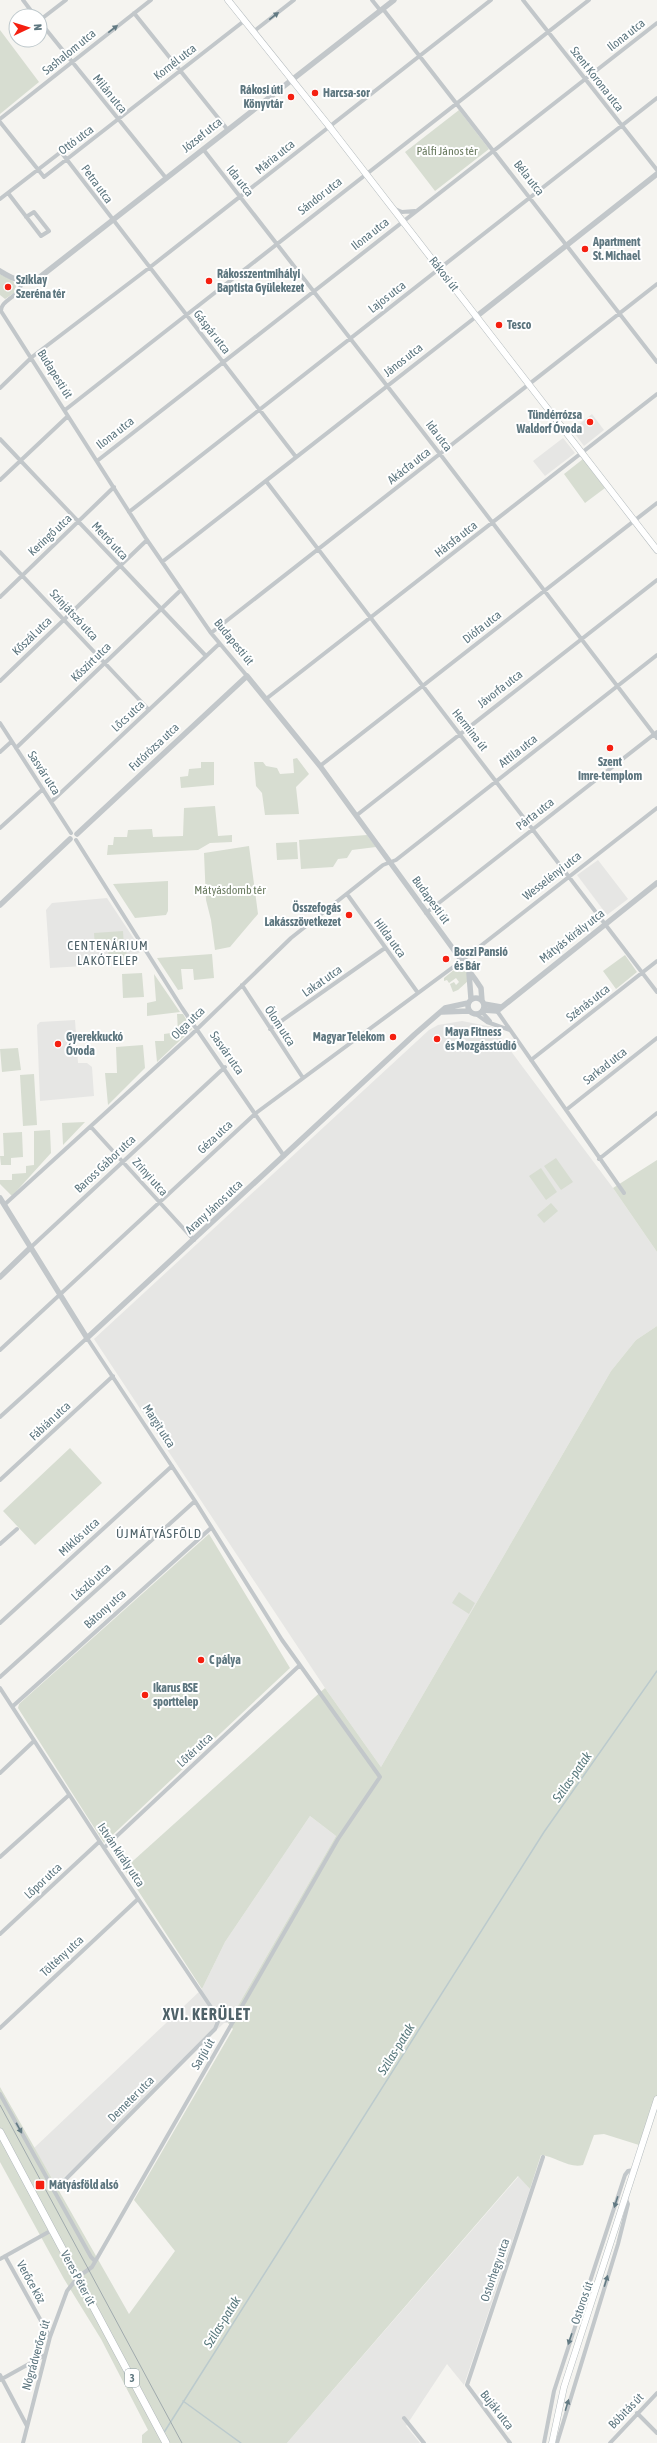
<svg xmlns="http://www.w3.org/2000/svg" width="657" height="2443" viewBox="0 0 657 2443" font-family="'Asap Condensed',sans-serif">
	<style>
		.built { fill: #e6e6e4 }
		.green { fill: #d7ddd1 }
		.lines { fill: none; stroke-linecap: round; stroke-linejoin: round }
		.stream { stroke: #bbcacd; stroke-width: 1.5 }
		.secondary-casing { stroke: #b4bbbe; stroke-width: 7 }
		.primary-casing { stroke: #b2b9bc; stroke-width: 8 }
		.minor { stroke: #c2c7ca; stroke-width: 4 }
		.tertiary { stroke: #c2c7ca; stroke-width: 5.5 }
		.secondary { stroke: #fff; stroke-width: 6 }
		.primary { stroke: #fff; stroke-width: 7 }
		.tram { stroke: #a0aaad; stroke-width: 1 }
		.oneway { fill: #627a83 }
		.poi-dot { fill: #f51f10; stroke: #fff; stroke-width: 1.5 }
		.labels { text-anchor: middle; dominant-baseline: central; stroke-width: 4; stroke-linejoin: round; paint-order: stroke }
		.shield { fill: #fff; stroke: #8e9fa5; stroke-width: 1 }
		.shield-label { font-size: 11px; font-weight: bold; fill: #5d767f }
		.street-label { font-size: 12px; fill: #5d767f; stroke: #fff }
		.poi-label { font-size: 12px; font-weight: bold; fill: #5d767f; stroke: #fff; text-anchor: start }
		.park-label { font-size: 12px; fill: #6a7b60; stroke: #fff }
		.neighbourhood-label { font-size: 13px; letter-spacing: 1px; fill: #4f6269; stroke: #fff }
		.water-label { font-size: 13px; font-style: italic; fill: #58787c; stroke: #fff }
		.district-label { font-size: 16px; font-weight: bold; letter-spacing: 1px; fill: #4f6269; stroke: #fff }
	</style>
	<rect width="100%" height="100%" fill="#f5f4f0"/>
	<path class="built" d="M592,414L604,430L584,446L572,430Z
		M563,438L575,453L545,476L533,461Z
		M598,860L628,899L607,915L577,875Z
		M107,898L142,951L132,957L135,963L50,968L46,910L52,903Z
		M75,1020L78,1063H87L92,1067L94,1096L40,1101L37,1025L40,1022Z
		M462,1021L493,1027L613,1188L657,1252V1326L636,1340L611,1371L381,1767L325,1688L94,1339L429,1030L438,1025Z
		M310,1816L336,1836L228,2023H224L56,2185L34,2148L202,1989L225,1942Z
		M519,2176L530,2189L464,2385L447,2364L406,2426L420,2443H287Z"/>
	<path class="green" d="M0,30L39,82L0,114Z
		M459,110L489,149L435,191L405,152Z
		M0,274L13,281L16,286L14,293L5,299L0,295Z
		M583,459L605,488L585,503L564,474Z
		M297,758L309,774L296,787L299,814L265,815L262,793L256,786L254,762H263L266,766L277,768L280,774L294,773L293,759Z
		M201,762H214V785L181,788L180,777L188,776L189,769L201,768Z
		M215,806L218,836L232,835V842L210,843L198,850L107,855L108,845H113L114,837H127L128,830L152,829L153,837L183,836L184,808Z
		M367,835L376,847L352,850L347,858L338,859L333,867L301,869L299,840Z
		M297,842L298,859L277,860L276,843Z
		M249,846L258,914L230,947L215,950L211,920L206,900L204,853Z
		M168,881V911L166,915L135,918L113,884Z
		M123,931L124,946L95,948L94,933Z
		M126,949L127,958L109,960L108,950Z
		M212,954L214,978L194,980L193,969H181L183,989L178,990L157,958Z
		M625,955L637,972L616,989L603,971Z
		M460,965L468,974V981L458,990L453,992L450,984L454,982L456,985L459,982L456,978L449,983L447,980L444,981V978Z
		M142,973L144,997L123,998L122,974Z
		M154,974L180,1012L147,1016V1003L156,1001Z
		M177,1014H183L192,1029L157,1062L155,1041H164V1034L178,1032Z
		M143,1045L145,1068L108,1105L105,1073H117L116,1047Z
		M18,1048L21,1070L2,1072L0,1049Z
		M34,1074L37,1125L23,1126L20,1075Z
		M85,1122L63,1145L62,1123Z
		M50,1130L51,1153L12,1196L0,1184V1180H12V1174L26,1173V1166L34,1165V1131Z
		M22,1132L23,1157L11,1158V1165H1L0,1156H4L3,1133Z
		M556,1158L573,1182L561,1190L544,1166Z
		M657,1160V1252L613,1188Z
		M541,1168L557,1192L546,1200L529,1176Z
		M551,1203L558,1211L544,1223L537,1215Z
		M657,1326V2096L639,2145L604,2134L594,2135L583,2165C570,2169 554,2156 541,2155L530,2189L518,2176L287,2443H142V2435L148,2430L101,2339L64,2279L0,2162V2087L129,2314L175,2251L134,2200L233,2029L228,2023L336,1836L310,1816L225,1942L202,1989L124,1869L325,1688L381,1767L611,1371L636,1340Z
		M70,1448L102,1483L35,1545L3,1511Z
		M209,1534L290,1668L104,1843L18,1708L19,1704Z
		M459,1592L475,1603L469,1614L452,1603Z"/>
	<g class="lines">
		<path class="stream" d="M183,2401L241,2443
			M163,2434L544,1832L657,1671"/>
		<g class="secondary-casing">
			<path id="secondary" d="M228,0L329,126L657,550
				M552,2443L564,2387L657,2099"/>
		</g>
		<g class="primary-casing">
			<path id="primary" d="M0,2132L166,2443"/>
		</g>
		<path class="minor" d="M23,0L35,16
			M372,0L380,10
			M523,0L657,170
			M383,9L657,362
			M134,13L227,129
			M40,20L66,0
			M40,22L166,178
			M253,32L294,0
			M0,119L151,0
			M0,122L44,177L244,21
			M203,149L440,454L657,738
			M61,152L296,457
			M8,193L41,236L49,231L34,212L26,217
			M0,199L66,148
			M395,209L402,212L415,211
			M22,281C20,298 1,299 1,311L147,540L211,633L247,676
			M0,388L32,357L149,268L491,0
			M65,410L589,0
			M0,439L206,656
			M97,461L657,23
			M0,480L68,416
			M266,481L657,992
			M129,512L657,98
			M0,552L149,710
			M162,562L477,316
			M0,597L114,487
			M211,633L657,284
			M0,681L147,540
			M266,699L657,394
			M0,723L71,833
			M16,748L181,590
			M0,752L11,742
			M320,766L657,503
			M51,802L219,644
			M357,815L657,580
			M0,828L43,789
			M76,840L182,1008L284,1156
			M347,894L418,993
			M426,913L657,732
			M242,985L303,1078
			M497,1011L624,1193
			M482,1012L490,1021
			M476,1014L487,1022L510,1030
			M270,1029L385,948
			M531,1060L657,961
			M566,1110L657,1038
			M91,1127L194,1240
			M599,1159L657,1113
			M4,1205L191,1035L291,938L383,865L396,860L657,655
			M30,1248L225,1067
			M0,1350L256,1113L460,962L657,808
			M0,1417L87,1338L195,1501L282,1640L380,1777L338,1839L92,2267L78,2277L67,2291L50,2337L23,2443
			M0,1480L113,1376
			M0,1544L17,1529
			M0,1623L172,1466
			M0,1677L195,1501
			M0,1688L104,1848L219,2019L223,2018L233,2022
			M13,1706L211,1528
			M0,1773L34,1741
			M104,1848L300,1665
			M0,1857L69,1795
			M0,1934L99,1842
			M0,2028L138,1899
			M0,2094L91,2257L95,2261
			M54,2191L215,2029L219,2019
			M5,2256L50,2337
			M0,2259L52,2230
			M0,2375L27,2426
			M0,2380L45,2355
			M637,2413L657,2433
			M404,2418L424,2443
			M510,2443L467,2385L543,2157
			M544,2443L554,2391L625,2175L628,2171L633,2170
			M557,2443L618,2244L628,2204L625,2197
			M610,2443L657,2393"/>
		<path class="tertiary" d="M0,271C13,279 26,286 40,277L394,0
			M477,316L657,174
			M77,834L247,676L320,766L475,979L481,988L482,1001
			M0,905L70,839
			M469,973L471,999
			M468 1006a8 8 0 1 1 16 0a8 8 0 1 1-16 0Z
			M484,1004L501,1007
			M483,1010L497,1011L657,883
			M442,1012L469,1011
			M0,1198L87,1338L415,1034L445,1008L468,1003
			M0,1277L30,1248"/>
		<use href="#secondary" class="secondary"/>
		<use href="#primary" class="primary"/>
		<path class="tram" d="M0,2105L182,2443"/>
	</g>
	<defs><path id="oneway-solid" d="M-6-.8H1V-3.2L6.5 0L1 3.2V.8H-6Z"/></defs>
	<g class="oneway">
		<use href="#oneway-solid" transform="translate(274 16) rotate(-38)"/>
		<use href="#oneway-solid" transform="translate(113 29) rotate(-38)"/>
		<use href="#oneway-solid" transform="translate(19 2128) rotate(61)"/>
		<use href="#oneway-solid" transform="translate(616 2202) rotate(108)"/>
		<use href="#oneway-solid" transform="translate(606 2281) rotate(-73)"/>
		<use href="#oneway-solid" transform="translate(570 2339) rotate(109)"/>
		<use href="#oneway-solid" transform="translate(567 2405) rotate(-73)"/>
	</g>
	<g class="poi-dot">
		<circle cx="315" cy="93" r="4"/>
		<circle cx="291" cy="97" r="4"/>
		<circle cx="585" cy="249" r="4"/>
		<circle cx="209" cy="281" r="4"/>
		<circle cx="8" cy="287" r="4"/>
		<circle cx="499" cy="325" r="4"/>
		<circle cx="590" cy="422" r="4"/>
		<circle cx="610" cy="748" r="4"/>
		<circle cx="349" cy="915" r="4"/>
		<circle cx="446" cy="959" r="4"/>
		<circle cx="393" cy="1037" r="4"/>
		<circle cx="437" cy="1039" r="4"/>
		<circle cx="58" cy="1044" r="4"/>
		<circle cx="201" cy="1660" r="4"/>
		<circle cx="145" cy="1695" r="4"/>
		<rect x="35" y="2180" width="10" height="10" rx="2"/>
	</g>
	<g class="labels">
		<rect class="shield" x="125" y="2369" width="14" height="18" rx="3"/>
		<g class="shield-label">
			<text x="132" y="2378">3</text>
		</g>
		<g class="street-label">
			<text transform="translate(626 35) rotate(-38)">Ilona utca</text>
			<text transform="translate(69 52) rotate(-39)">Sashalom utca</text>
			<text transform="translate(175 62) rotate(-38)">Kornél utca</text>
			<text transform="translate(597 79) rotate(52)">Szent Korona utca</text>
			<text transform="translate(110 94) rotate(51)">Milán utca</text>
			<text transform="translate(202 135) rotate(-39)">József utca</text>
			<text transform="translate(76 140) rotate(-37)">Ottó utca</text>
			<text transform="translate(275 157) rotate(-39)">Mária utca</text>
			<text transform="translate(529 178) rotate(52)">Béla utca</text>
			<text transform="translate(240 181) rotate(52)">Ida utca</text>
			<text transform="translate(97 184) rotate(54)">Petra utca</text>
			<text transform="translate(320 196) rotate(-38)">Sándor utca</text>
			<text transform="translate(370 234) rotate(-38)">Ilona utca</text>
			<text transform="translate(444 274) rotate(52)">Rákosi út</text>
			<text transform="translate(387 297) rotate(-38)">Lajos utca</text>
			<text transform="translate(212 332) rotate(52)">Gáspár utca</text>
			<text transform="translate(403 360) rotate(-38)">János utca</text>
			<text transform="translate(55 374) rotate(58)">Budapesti út</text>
			<text transform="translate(115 433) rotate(-38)">Ilona utca</text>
			<text transform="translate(439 436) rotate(53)">Ida utca</text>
			<text transform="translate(409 466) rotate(-38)">Akácfa utca</text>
			<text transform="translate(50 535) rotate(-43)">Keringő utca</text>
			<text transform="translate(456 539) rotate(-38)">Hársfa utca</text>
			<text transform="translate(110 541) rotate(47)">Metró utca</text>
			<text transform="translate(74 615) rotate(47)">Színjátszó utca</text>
			<text transform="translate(482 627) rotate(-38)">Diófa utca</text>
			<text transform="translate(32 636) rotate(-44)">Kőszál utca</text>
			<text transform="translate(234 642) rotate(51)">Budapesti út</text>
			<text transform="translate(91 662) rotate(-44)">Kőszirt utca</text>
			<text transform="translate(500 689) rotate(-38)">Jávorfa utca</text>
			<text transform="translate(128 716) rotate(-43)">Lőcs utca</text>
			<text transform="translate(470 730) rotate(52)">Hermina út</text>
			<text transform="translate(154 747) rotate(-43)">Futórózsa utca</text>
			<text transform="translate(518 751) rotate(-38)">Attila utca</text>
			<text transform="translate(44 773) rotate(57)">Sasvár utca</text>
			<text transform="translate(535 814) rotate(-38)">Párta utca</text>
			<text transform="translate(552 876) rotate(-38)">Wesselényi utca</text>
			<text transform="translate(431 900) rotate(54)">Budapesti út</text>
			<text transform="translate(572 936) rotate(-38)">Mátyás király utca</text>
			<text transform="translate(390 938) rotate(54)">Hilda utca</text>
			<text transform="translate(322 981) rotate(-35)">Lakat utca</text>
			<text transform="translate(588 1003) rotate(-38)">Szénás utca</text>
			<text transform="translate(188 1023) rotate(-44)">Olga utca</text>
			<text transform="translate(280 1026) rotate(57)">Ólom utca</text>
			<text transform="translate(227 1053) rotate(55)">Sasvár utca</text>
			<text transform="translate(605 1066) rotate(-38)">Sarkad utca</text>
			<text transform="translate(215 1137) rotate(-43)">Géza utca</text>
			<text transform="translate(105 1164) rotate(-43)">Baross Gábor utca</text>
			<text transform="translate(150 1177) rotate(48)">Zrínyi utca</text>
			<text transform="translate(214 1207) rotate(-43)">Arany János utca</text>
			<text transform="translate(50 1421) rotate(-43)">Fábián utca</text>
			<text transform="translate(159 1426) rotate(57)">Margit utca</text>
			<text transform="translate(79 1537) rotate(-42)">Miklós utca</text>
			<text transform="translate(91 1582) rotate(-42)">László utca</text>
			<text transform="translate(105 1609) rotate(-42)">Bátony utca</text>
			<text transform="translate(195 1750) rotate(-43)">Lőtér utca</text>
			<text transform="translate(121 1855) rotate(56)">István király utca</text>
			<text transform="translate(43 1881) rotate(-43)">Lőpor utca</text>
			<text transform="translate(62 1956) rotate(-43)">Töltény utca</text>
			<text transform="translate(203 2054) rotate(-60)">Sarjú út</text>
			<text transform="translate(131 2099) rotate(-45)">Demeter utca</text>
			<text transform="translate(495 2270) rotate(-71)">Ostorhegy utca</text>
			<text transform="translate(78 2278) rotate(62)">Veres Péter út</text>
			<text transform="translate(31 2282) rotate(61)">Verőce köz</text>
			<text transform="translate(582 2303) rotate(-71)">Ostoros út</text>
			<text transform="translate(36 2355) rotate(-74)">Nógrádverőce út</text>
			<text transform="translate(497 2410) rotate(52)">Buják utca</text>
			<text transform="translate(626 2411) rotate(-46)">Bóbitás út</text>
		</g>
		<g class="poi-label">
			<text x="283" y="90" text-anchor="end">Rákosi úti<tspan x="283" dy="14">Könyvtár</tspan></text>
			<text x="323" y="93">Harcsa-sor</text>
			<text x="593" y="242">Apartment<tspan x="593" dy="14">St. Michael</tspan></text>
			<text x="217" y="274">Rákosszentmihályi<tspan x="217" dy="14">Baptista Gyülekezet</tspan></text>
			<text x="16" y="280">Sziklay<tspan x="16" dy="14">Szeréna tér</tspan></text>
			<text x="507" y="325">Tesco</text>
			<text x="582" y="415" text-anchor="end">Tündérrózsa<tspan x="582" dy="14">Waldorf Óvoda</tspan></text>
			<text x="610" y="762" text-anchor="middle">Szent<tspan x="610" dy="14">Imre-templom</tspan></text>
			<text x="341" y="908" text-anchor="end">Összefogás<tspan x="341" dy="14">Lakásszövetkezet</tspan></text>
			<text x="454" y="952">Boszi Pansió<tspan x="454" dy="14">és Bár</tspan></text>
			<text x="445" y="1032">Maya Fitness<tspan x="445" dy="14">és Mozgásstúdió</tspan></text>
			<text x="66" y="1037">Gyerekkuckó<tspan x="66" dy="14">Óvoda</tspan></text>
			<text x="385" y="1037" text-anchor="end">Magyar Telekom</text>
			<text x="209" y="1660">C pálya</text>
			<text x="153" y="1688">Ikarus BSE<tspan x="153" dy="14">sporttelep</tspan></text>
			<text x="49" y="2185">Mátyásföld alsó</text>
		</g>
		<g class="park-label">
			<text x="447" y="151">Pálfi János tér</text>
			<text x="230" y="890">Mátyásdomb tér</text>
		</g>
		<g class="neighbourhood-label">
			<text x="108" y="945">CENTENÁRIUM<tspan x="108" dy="15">LAKÓTELEP</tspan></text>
			<text x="159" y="1533">ÚJMÁTYÁSFÖLD</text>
		</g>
		<g class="water-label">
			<text transform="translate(572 1777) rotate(-55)">Szilas-patak</text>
			<text transform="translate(396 2049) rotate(-58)">Szilas-patak</text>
			<text transform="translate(222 2322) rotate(-58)">Szilas-patak</text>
		</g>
		<g class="district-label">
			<text x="207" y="2014">XVI. KERÜLET</text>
		</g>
	</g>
	<g transform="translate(28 28) rotate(86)"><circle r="19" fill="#ffffff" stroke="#bec8cc"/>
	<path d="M0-3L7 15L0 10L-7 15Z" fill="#f51f10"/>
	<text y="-6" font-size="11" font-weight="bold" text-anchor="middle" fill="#5d767f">N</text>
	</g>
</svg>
